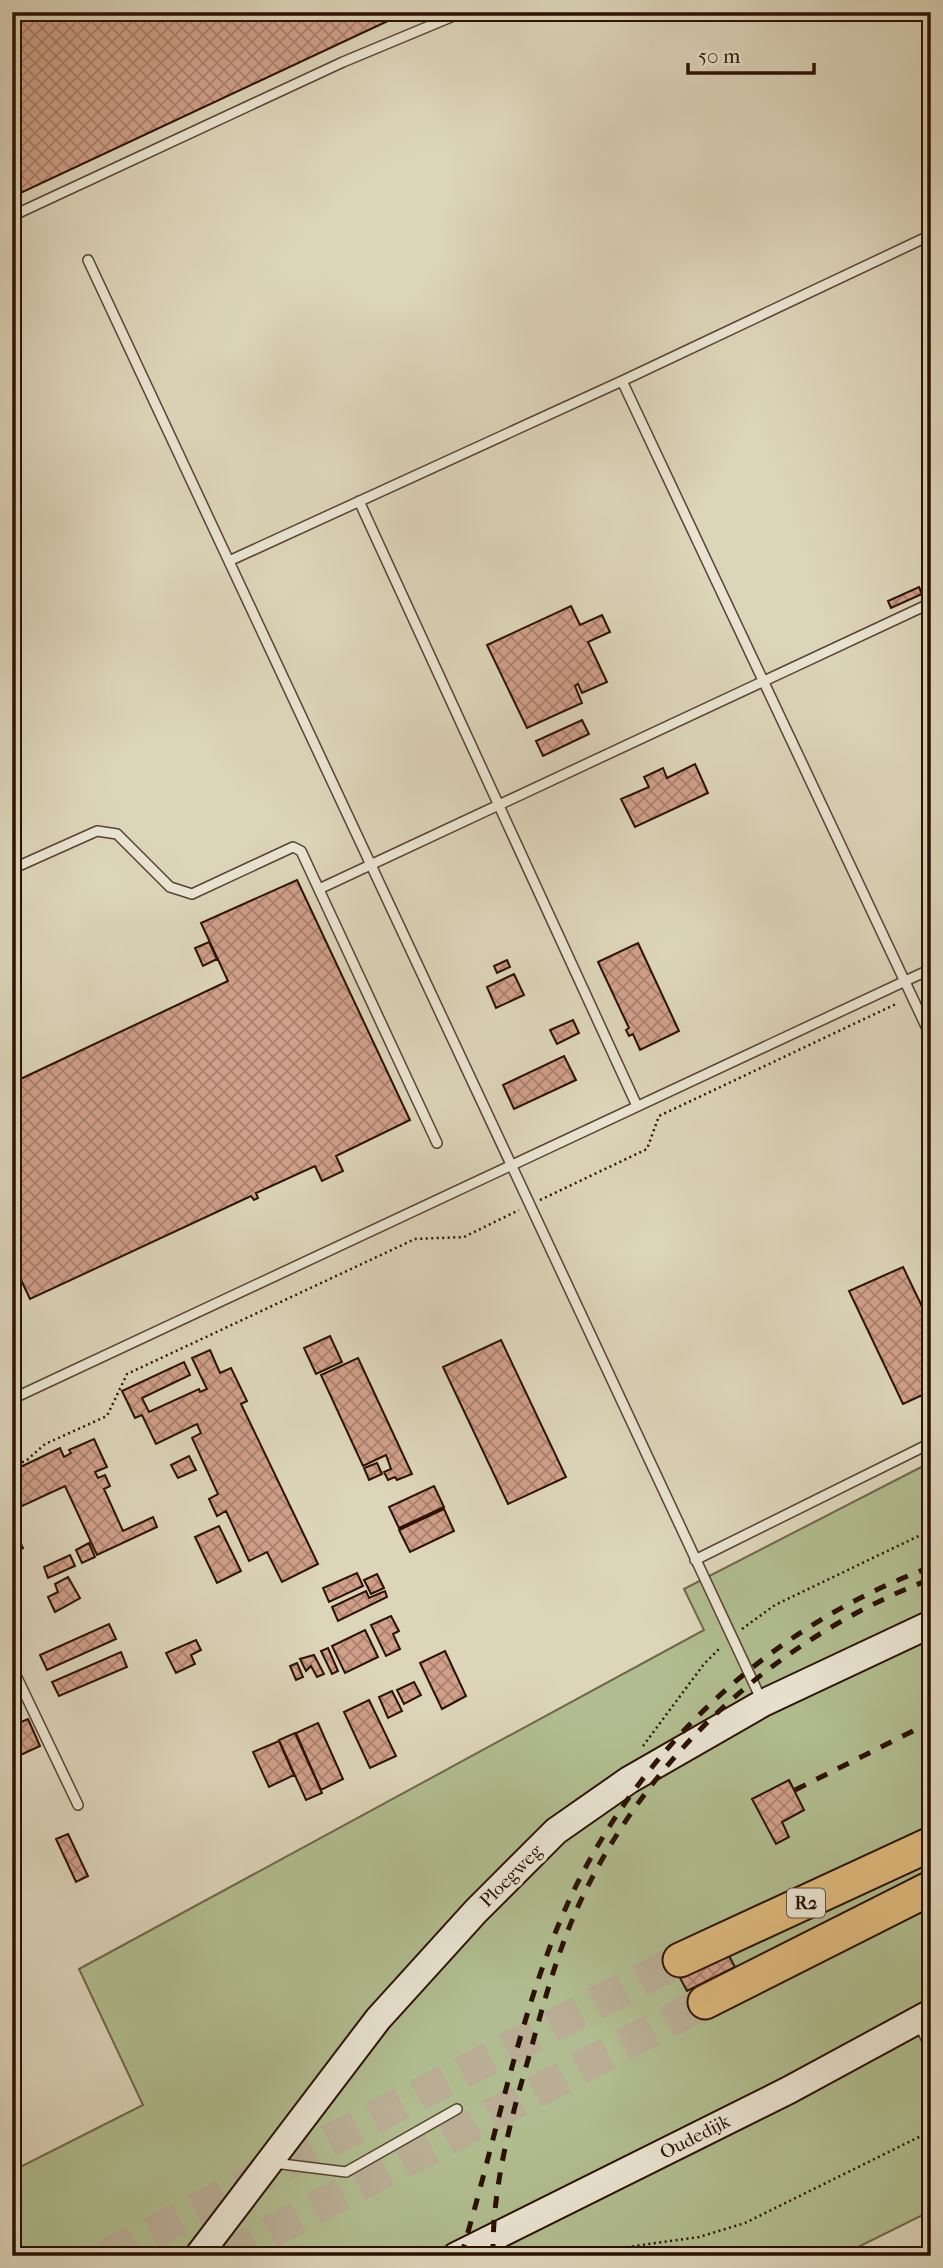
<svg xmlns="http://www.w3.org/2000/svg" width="943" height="2268" viewBox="0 0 943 2268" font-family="'IM FELL French Canon',serif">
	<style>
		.grass { fill: #b1bd90; stroke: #6e674a; stroke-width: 2 }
		.building { fill: url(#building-cross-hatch); stroke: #2b1103; stroke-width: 2 }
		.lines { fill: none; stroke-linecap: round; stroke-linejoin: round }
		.highway-tunnel { stroke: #b9ae95; stroke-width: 33; stroke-dasharray: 33 17; stroke-linecap: butt }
		.lane-casing { stroke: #584231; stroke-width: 12 }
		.secondary-casing { stroke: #2b1103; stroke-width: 30 }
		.highway-casing { stroke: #2b1103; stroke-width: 37 }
		.path { stroke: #2b1103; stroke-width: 2.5; stroke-dasharray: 2 3.5; stroke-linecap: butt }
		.lane { stroke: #e9e4d2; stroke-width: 9 }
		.secondary { stroke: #e9e4d2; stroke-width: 26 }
		.highway { stroke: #deba7d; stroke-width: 33 }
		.rail { stroke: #2b1103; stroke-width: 5; stroke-dasharray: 12 12; stroke-linecap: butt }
		.labels { text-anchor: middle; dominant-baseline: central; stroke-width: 7; stroke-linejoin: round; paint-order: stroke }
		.shield { fill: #e9e4d2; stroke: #645041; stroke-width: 2 }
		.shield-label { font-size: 18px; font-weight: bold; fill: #2b1103 }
		.street-label { font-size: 19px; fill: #2b1103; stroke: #e9e4d2 }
	</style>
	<defs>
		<pattern id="building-cross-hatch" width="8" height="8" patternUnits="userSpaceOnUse" patternTransform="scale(1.75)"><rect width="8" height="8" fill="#d0a089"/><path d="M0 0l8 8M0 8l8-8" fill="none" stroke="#a9816e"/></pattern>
	</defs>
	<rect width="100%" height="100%" fill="#ddd5ba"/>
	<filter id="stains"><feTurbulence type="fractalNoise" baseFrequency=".00286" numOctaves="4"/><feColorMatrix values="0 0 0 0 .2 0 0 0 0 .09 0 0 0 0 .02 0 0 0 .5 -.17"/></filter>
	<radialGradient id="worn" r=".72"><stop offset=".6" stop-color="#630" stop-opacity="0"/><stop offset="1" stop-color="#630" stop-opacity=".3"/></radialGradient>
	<path class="grass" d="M931,1462V2211L840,2256H12V2171L143,2105L79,1969L704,1630L684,1589Z"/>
	<path class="building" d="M12,12H407L12,197Z
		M919,587L922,594L891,608L888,601Z
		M571,606L580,625L602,615L610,632L588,642L607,682L582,693L578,684L575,686L582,703L527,728L487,645Z
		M582,720L589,734L543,756L536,741Z
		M695,764L708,793L635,827L621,799L649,787L644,777L663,768L667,778Z
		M297,880L410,1120L336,1156L343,1171L322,1181L315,1166L256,1193L258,1198L254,1200L251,1196L30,1299L12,1261V1083L228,981L201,923Z
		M209,942L217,959L203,966L195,948Z
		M638,943L679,1031L640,1050L633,1034L629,1036L626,1030L629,1028L598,962Z
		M507,960L510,967L497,973L494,966Z
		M514,974L524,995L496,1008L487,987Z
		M573,1020L579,1033L557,1044L550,1030Z
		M564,1056L576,1080L514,1109L503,1085Z
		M903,1267L931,1325V1391L903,1404L849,1291Z
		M330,1336L342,1362L316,1374L304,1348Z
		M501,1340L566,1477L508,1504L443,1367Z
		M210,1350L220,1373L231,1368L247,1401L241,1404L318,1564L282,1582L267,1552L249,1561L226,1511L217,1516L209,1499L218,1494L192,1438L201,1433L197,1424L156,1444L142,1415L135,1418L122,1391L184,1362L190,1375L142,1398L149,1412L199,1389L200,1392L207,1389L192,1358Z
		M358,1358L412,1474L397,1480L395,1477L388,1480L384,1472L391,1469L386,1455L363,1466L321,1375Z
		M94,1439L107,1467L95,1472L98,1478L105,1475L110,1486L104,1489L123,1531L153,1517L157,1527L97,1555L65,1486L20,1507L12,1491V1471L60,1448L64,1457L71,1453L69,1450Z
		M189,1456L196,1470L178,1478L171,1465Z
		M377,1463L382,1474L369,1480L364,1468Z
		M434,1486L444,1507L399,1528L389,1507Z
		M444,1509L454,1531L410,1552L399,1530Z
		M12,1526L23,1548L12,1554Z
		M219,1526L241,1571L217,1583L195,1537Z
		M89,1543L95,1557L82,1563L76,1550Z
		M70,1555L75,1566L48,1578L44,1567Z
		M357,1573L363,1586L329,1602L323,1588Z
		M377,1574L384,1588L371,1594L364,1580Z
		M68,1577L80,1598L55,1612L48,1597L58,1592L55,1584Z
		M366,1591L369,1598L385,1591L387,1597L338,1621L332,1607Z
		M391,1616L399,1631L393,1634L400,1649L386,1656L371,1625Z
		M109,1624L116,1639L47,1670L40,1655Z
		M365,1630L378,1657L345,1673L332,1646Z
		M196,1640L201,1650L191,1655L195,1664L176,1673L166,1653Z
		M328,1648L338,1671L332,1674L321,1651Z
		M445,1651L466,1696L442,1709L420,1663Z
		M121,1652L127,1667L59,1696L52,1682Z
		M314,1655L324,1674L317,1677L311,1666L306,1671L300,1659Z
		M297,1663L303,1677L296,1680L290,1666Z
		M414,1682L421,1695L404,1704L397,1690Z
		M392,1691L402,1711L388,1718L379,1697Z
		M369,1700L396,1756L370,1768L344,1712Z
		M28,1719L40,1746L12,1759V1726Z
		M318,1723L343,1779L321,1790L296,1733Z
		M295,1733L322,1793L306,1800L279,1740Z
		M279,1741L294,1775L269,1787L253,1752Z
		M789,1780L804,1810L782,1822L789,1837L776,1844L752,1799Z
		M68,1834L88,1876L76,1882L56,1839Z
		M727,1952L735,1967L687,1991L679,1976Z"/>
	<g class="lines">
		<path class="highway-tunnel" d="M106,2256L680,1960
			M225,2256L705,2002"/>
		<g class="lane-casing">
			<path id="lane" d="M12,216L343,62L463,12
				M88,260L762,1701
				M622,381L931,1037
				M359,501L637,1106
				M229,561L622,381L931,235
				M12,869L97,831L117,834L170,887L192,894L293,847L301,851L437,1143
				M319,889L931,603
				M12,1399L931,969
				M695,1560L931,1443
				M12,1667L78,1805
				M918,2022L931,2049
				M274,2163L346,2172L457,2109"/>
		</g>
		<g class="secondary-casing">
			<path id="secondary" d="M198,2256L378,2019L476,1911L556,1831L629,1780L763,1703L931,1624
				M456,2256L789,2090L931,2013"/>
		</g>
		<g class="highway-casing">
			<path id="highway" d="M680,1960L931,1844
				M705,2002L931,1888"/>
		</g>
		<path class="path" d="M540,1200L647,1149L659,1116L896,1004
			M12,1467L27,1460L45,1444L107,1416L127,1374L415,1239L464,1237L519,1210
			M742,1629L775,1605L931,1530
			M643,1746L704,1664L721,1647
			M517,2256L592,2252L699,2237L745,2223L931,2131"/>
		<use href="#lane" class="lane"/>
		<use href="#secondary" class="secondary"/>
		<use href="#highway" class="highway"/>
		<path class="rail" d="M795,1790L931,1722
			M461,2256C493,2150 514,2039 554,1936C620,1766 759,1630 931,1567
			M493,2256C492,2187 511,2118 530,2053C543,2005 556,1957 576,1911C645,1757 774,1639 931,1579"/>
	</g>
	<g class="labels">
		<rect class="shield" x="787" y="1888.5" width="38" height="29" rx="5"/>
		<g class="shield-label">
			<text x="806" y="1903">R2</text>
		</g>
		<g class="street-label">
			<text transform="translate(511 1876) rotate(-45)">Ploegweg</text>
			<text transform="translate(695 2137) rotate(-27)">Oudedijk</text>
		</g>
	</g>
	<rect width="943" height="2268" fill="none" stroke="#ddd5ba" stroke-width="42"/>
	<rect x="14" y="14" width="915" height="2240" fill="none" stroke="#2b1103" stroke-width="3.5"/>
	<rect x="21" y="21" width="901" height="2226" fill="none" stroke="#2b1103" stroke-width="2"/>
	<path d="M688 63v10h126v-10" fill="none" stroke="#2b1103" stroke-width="3.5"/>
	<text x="698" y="63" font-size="21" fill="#2b1103" stroke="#e9e4d2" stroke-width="5" paint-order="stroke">50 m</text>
	<rect width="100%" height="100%" filter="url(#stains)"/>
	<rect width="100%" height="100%" fill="url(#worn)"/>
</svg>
